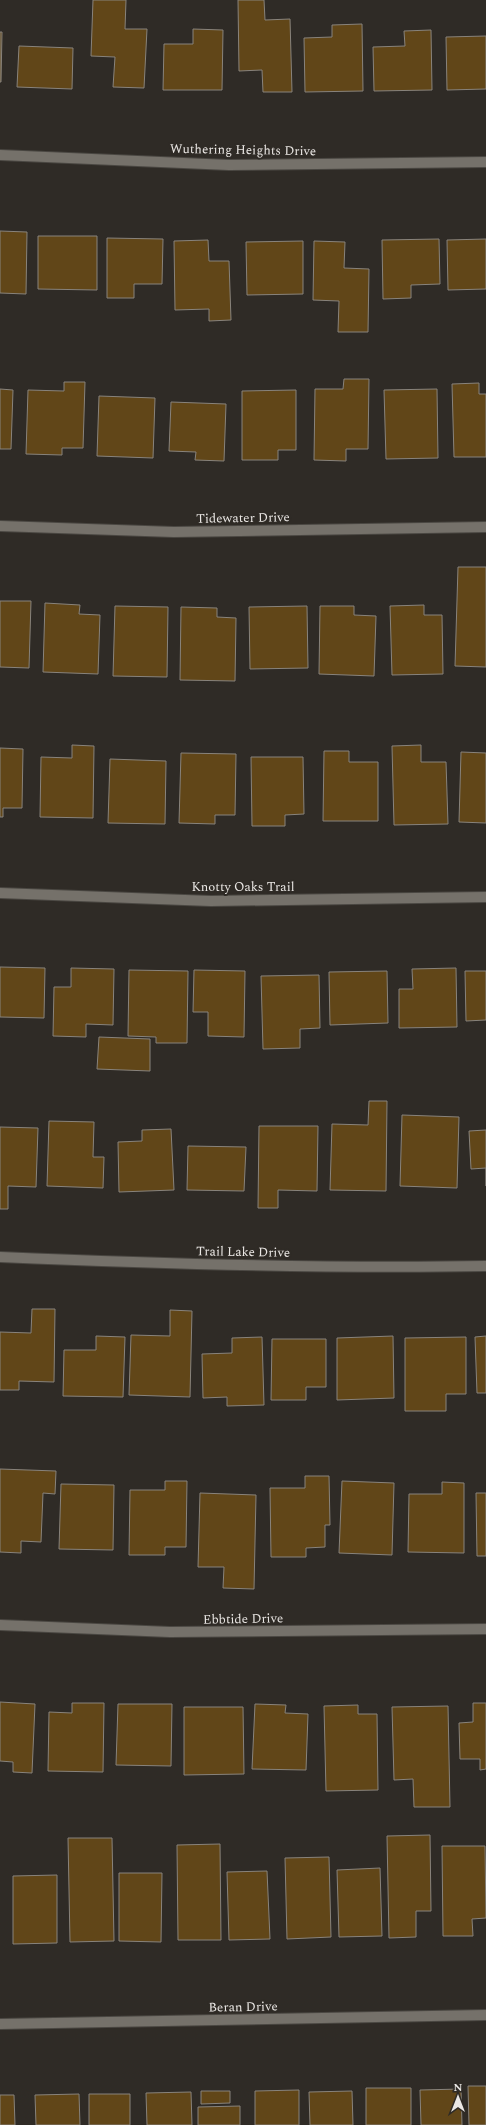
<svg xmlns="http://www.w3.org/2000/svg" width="486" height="2125" viewBox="0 0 486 2125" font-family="Spectral,serif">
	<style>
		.building { fill: #614618; stroke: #88837c }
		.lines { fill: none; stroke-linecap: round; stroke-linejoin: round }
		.minor-casing { stroke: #4a4742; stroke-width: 12 }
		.minor { stroke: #75716a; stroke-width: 10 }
		.labels { text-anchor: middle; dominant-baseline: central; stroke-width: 4; stroke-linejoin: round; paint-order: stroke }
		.street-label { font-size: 13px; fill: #eae7e4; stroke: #2f2b26 }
	</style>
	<rect width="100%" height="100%" fill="#2f2b26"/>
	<path class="building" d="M93,0H126L125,29H147L144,88L113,87L115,57L91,56Z
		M238,0H264L265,20L290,19L292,92H263L262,70L239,71Z
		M362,24L363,91L305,92L304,38L332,37V25Z
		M193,29L223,30L222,90H163L164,44H193Z
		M431,30L432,90L374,91L373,47L405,46L404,31Z
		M0,32H2L1,82H0Z
		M486,36V89L447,90L446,37Z
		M19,46L73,48L72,89L17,87Z
		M0,231L27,232L26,294L0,293Z
		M38,236H97V290L38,289Z
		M107,238L163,239L162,284H134V298H107Z
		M439,239L440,284L411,285V298L383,299L382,240Z
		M486,239V289L448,290L447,240Z
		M208,240L209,261H229L231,320L209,321V309L175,310L174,241Z
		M303,241V294L247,295L246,242Z
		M314,241L345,242L344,268L369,269L368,332H338L339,301L313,300Z
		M344,379H369L368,449H346V461L314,460L315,389H343Z
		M64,382H85L83,448H62V455L26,454L28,390L64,391Z
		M479,383V394H486V457H454L452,384Z
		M0,389L13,390L11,449H0Z
		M437,389L438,458L386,459L384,390Z
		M296,390V450H278V460H242V391Z
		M99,396L155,398L153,458L97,456Z
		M171,402L226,404L224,461L195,460L196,452L169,451Z
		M458,567H486V667L455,666Z
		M0,601H31L29,668L0,667Z
		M45,603L80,605L79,614L100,615L98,674L43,672Z
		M424,605V615H442L443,674L392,675L390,606Z
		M115,606L168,607L167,677L113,676Z
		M307,606L308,668L250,669L249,607Z
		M320,606H354V615L376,616L374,676L319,674Z
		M181,607L217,608V617L236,618L235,681L180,680Z
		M72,745L94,746L93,818L40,817L41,757L72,758Z
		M421,745V762H446L448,824L394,825L392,746Z
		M0,748L23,749L22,808H3V817H0Z
		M324,751H349V762H378V821H323Z
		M461,752L486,753V823L459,822Z
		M181,753L236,754L235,815H215V824L179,823Z
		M251,757H303L304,814L285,815V826H252Z
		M110,759L166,761L165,824L108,823Z
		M0,967L45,968L44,1018L0,1017Z
		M71,968L114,969L113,1025L86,1024V1037L53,1036L54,987H71Z
		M456,968L457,1027L399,1028V989H413L412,969Z
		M129,970L188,971L187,1043H156V1037L128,1036Z
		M194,970L245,971L244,1037L208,1036V1012H193Z
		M387,971L388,1023L330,1025L329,972Z
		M465,971H486V1020L466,1021Z
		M319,975L320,1028L300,1029V1048L263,1049L261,976Z
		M99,1037L150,1039V1071L97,1069Z
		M369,1101H387L386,1191L330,1190L332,1124L368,1125Z
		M402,1115L459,1117L457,1188L400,1186Z
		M49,1121L94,1122L93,1157H104L103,1188L47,1186Z
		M259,1126H318L317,1191L278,1190V1208H258Z
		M0,1127L38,1128L36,1187L8,1186V1209H0Z
		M171,1129L174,1190L119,1192L118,1142L142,1141V1130Z
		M486,1130V1186V1168L471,1169L469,1131Z
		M188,1146L246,1147L244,1191L187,1190Z
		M32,1309H55L54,1382L19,1381V1390H0V1332L31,1333Z
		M170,1310L192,1311L190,1397L129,1395L131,1335L170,1336Z
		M96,1336L125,1337L123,1397L63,1396L64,1350H96Z
		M393,1336L394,1398L337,1400V1338Z
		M486,1336V1393H477L475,1337Z
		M262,1337L264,1405L227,1406V1397L203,1398L202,1354L232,1353V1338Z
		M466,1337V1394H446V1411H405V1338Z
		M272,1339H326V1387H306V1400H271Z
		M0,1469L56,1471L55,1494L43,1493L41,1542L21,1541V1553L0,1552Z
		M305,1476H329L330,1525H325V1547L306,1548V1557H271L270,1488H305Z
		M165,1481H187L186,1547H165V1555H129L130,1490H165Z
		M342,1481L394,1483L392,1555L339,1553Z
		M442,1482L464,1483V1553L408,1552L409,1494H442Z
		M61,1484L114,1485L113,1550L59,1549Z
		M200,1493L256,1495L254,1589L223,1588L224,1567H198Z
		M476,1493H486V1556H477Z
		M0,1702L35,1704L32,1773L13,1772V1762L0,1761Z
		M72,1703H104L103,1772L48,1771L49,1712L72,1713Z
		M473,1703H486V1769L480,1770V1759H460L459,1723L473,1722Z
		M118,1704H172L171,1766L116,1765Z
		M255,1704L286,1705L285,1713L308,1714L306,1770L252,1769Z
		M358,1705V1714H377L378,1790L326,1791L324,1706Z
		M448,1706L450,1807H414L413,1779L394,1780L392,1707Z
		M184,1707H243L244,1774L184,1775Z
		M430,1835L431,1911H416V1937L389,1938L387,1836Z
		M68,1838H112L114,1941L70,1942Z
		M220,1844L221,1940H178L177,1845Z
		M442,1846H485L486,1918L472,1919L473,1936H443Z
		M329,1857L331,1937L287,1939L285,1858Z
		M380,1868L382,1936L339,1937L337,1870Z
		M267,1871L270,1939L229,1940L227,1872Z
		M119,1873H162L161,1942L119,1941Z
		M57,1875V1943L13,1944V1876Z
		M468,2086H486V2125H469Z
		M366,2088H411V2125H366Z
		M461,2089L462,2125H421L420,2090Z
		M299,2090V2125H255V2091Z
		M201,2091H230V2103L201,2104Z
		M352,2091L353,2125H310L309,2092Z
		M191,2092L192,2125H147L146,2093Z
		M79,2094L80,2125H36L35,2095Z
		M89,2094H130V2125H89Z
		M0,2095H14L15,2125H0Z
		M240,2106V2125H198V2107Z"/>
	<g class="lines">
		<g class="minor-casing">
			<path id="minor" d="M0,155L229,165L486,162
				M0,526L174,532L486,527
				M0,893L211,901L486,897
				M0,1257C162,1264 324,1269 486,1266
				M0,1625L170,1632L486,1629
				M0,2024L486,2015"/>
		</g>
		<use href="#minor" class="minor"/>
	</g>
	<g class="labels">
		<g class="street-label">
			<text transform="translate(243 150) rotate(1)">Wuthering Heights Drive</text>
			<text transform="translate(243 518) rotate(-1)">Tidewater Drive</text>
			<text x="243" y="887">Knotty Oaks Trail</text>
			<text transform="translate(243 1252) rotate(1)">Trail Lake Drive</text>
			<text transform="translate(243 1619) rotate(-1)">Ebbtide Drive</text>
			<text transform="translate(243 2007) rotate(-1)">Beran Drive</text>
		</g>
	</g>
	<g transform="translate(458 2097)" stroke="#2f2b26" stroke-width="3" paint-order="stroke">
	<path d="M0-3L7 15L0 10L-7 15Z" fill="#eae7e4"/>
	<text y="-6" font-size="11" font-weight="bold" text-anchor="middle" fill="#eae7e4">N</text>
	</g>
</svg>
